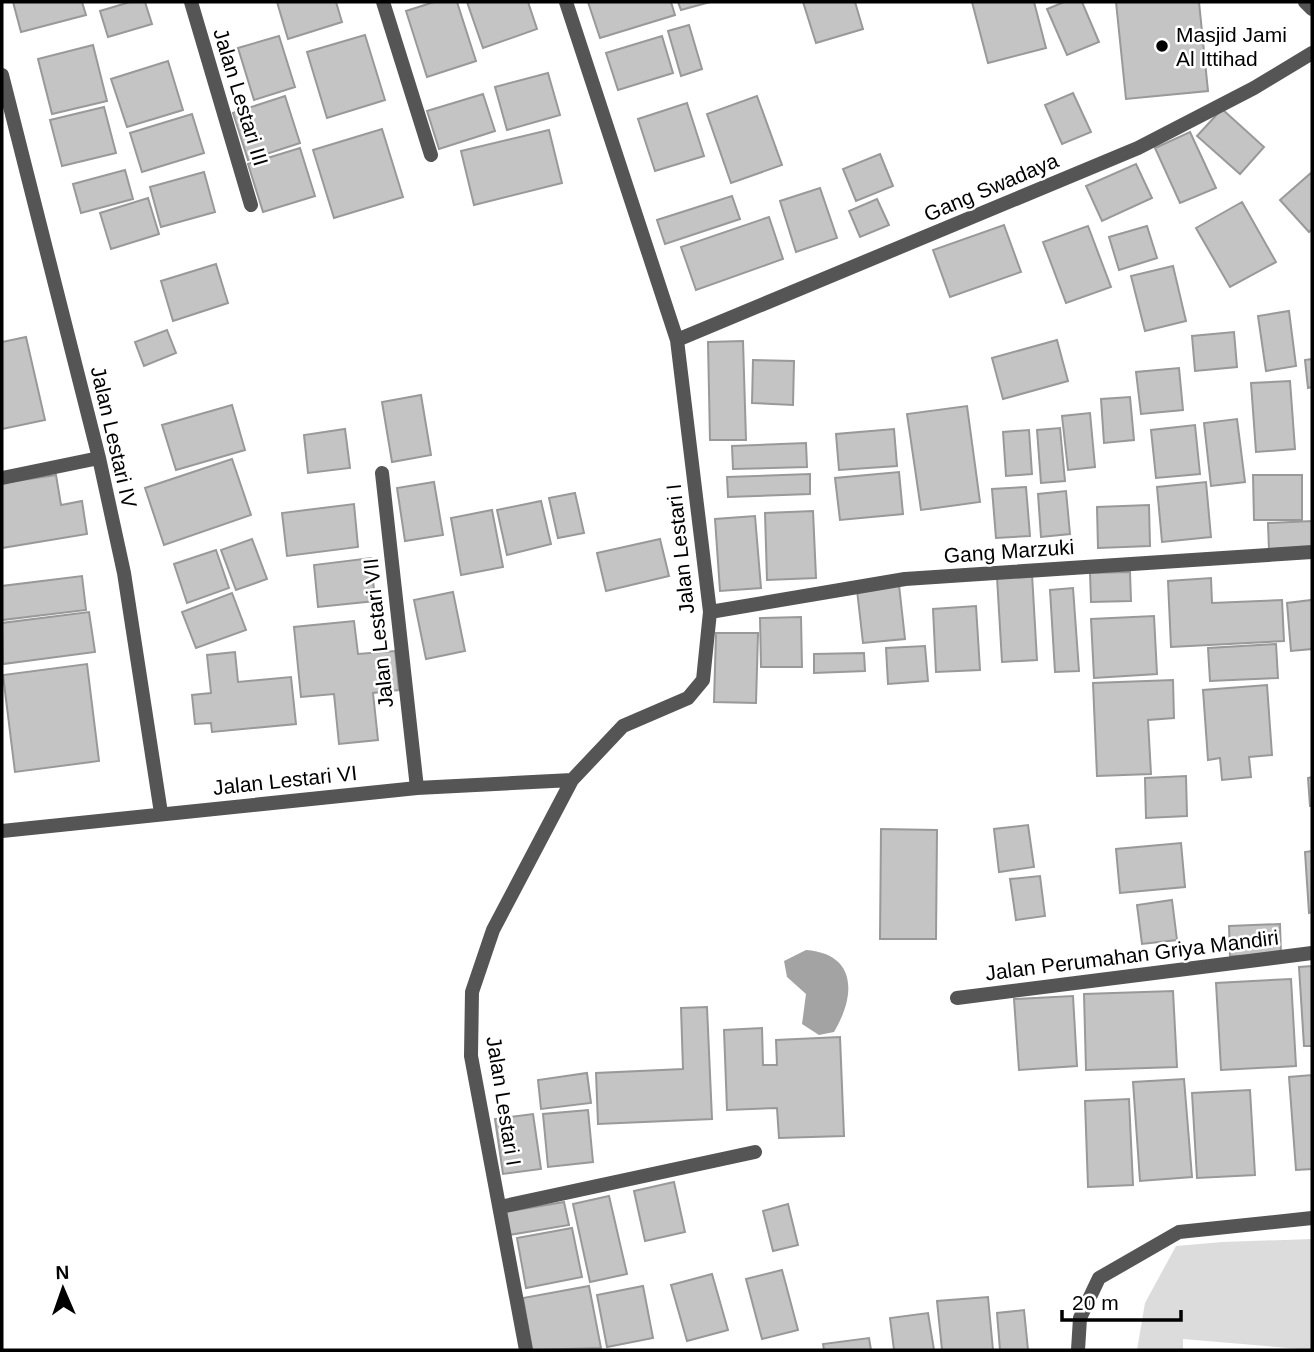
<svg xmlns="http://www.w3.org/2000/svg" width="1314" height="1352" viewBox="0 0 1314 1352" font-family="Arial,sans-serif">
	<style>
		.green { fill: #dcdcdc }
		.water { fill: #a3a3a3 }
		.building { fill: #c4c4c4; stroke: #999; stroke-width: 2 }
		.lines { fill: none; stroke-linecap: round; stroke-linejoin: round }
		.minor { stroke: #555; stroke-width: 14 }
		.poi-dot { fill: #000; stroke: #fff; stroke-width: 2.5 }
		.labels { text-anchor: middle; dominant-baseline: central; stroke-width: 5; stroke-linejoin: round; paint-order: stroke }
		.poi-label { font-size: 21px; fill: #000; stroke: #fff; text-anchor: start }
		.street-label { font-size: 21px; fill: #000; stroke: #fff }
	</style>
	<rect width="100%" height="100%" fill="#fff"/>
	<path class="green" d="M1312,1239V1350L1183,1339V1350H1137L1145,1303L1176,1246L1222,1242Z"/>
	<path class="water" d="M806,950C857,954 856,995 834,1032L819,1035L802,1024L806,994L787,977L784,961Z"/>
	<path class="building" d="M13,2H82L86,15L21,32Z
		M130,2H145L152,24L108,37L100,11Z
		M277,2H336L342,22L288,39Z
		M434,2H457L476,61L427,77L406,11Z
		M467,2H528L537,29L483,48Z
		M588,2H671L675,15L600,38Z
		M678,2H710L681,10Z
		M803,2H855L863,29L816,43Z
		M972,2H1034L1046,48L988,63Z
		M1064,2H1082L1099,42L1067,55L1047,9Z
		M1116,2H1199L1208,91L1126,99Z
		M689,25L702,69L681,76L668,31Z
		M365,35L385,100L327,118L307,52Z
		M279,36L295,87L254,100L238,48Z
		M662,36L673,73L618,90L606,53Z
		M93,45L107,101L52,114L38,59Z
		M168,61L183,110L127,127L111,79Z
		M548,73L560,115L507,130L495,87Z
		M1073,93L1091,132L1062,144L1045,105Z
		M483,94L495,131L439,149L427,111Z
		M285,96L300,143L248,160L233,113Z
		M757,96L782,165L731,183L707,114Z
		M687,103L704,156L655,171L638,119Z
		M104,107L116,153L62,166L50,120Z
		M1222,109L1264,147L1240,174L1197,136Z
		M192,114L204,153L142,172L130,133Z
		M382,129L403,197L334,218L313,150Z
		M549,130L562,183L474,205L461,151Z
		M1190,132L1216,188L1180,203L1155,148Z
		M300,148L315,196L263,212L248,164Z
		M880,154L893,186L856,201L843,169Z
		M1136,164L1152,198L1102,221L1086,186Z
		M125,170L133,199L81,213L73,184Z
		M204,172L215,212L161,227L150,187Z
		M1312,172V229L1309,232L1280,200Z
		M820,188L837,238L796,252L780,201Z
		M732,196L740,219L665,244L657,220Z
		M148,198L159,234L111,249L100,213Z
		M877,199L889,225L860,237L849,211Z
		M1242,202L1276,262L1230,287L1196,228Z
		M769,217L783,259L696,290L681,247Z
		M1004,225L1021,272L950,297L933,250Z
		M1088,226L1111,287L1066,303L1043,242Z
		M1147,226L1157,258L1119,270L1109,237Z
		M216,264L228,303L173,321L161,281Z
		M1173,266L1186,321L1145,331L1131,276Z
		M1289,311L1296,366L1266,371L1258,316Z
		M167,330L176,353L144,366L135,342Z
		M1234,332L1237,367L1195,371L1192,336Z
		M26,337L45,420L2,429V437V342Z
		M1057,340L1068,381L1003,399L992,358Z
		M743,341L746,440H710L708,342Z
		M1312,359V387L1308,388L1305,360Z
		M753,360L794,361L793,405L752,403Z
		M1179,368L1183,410L1141,414L1136,372Z
		M1290,381L1295,449L1256,452L1251,383Z
		M421,395L431,455L392,462L382,402Z
		M1130,397L1134,440L1104,443L1101,399Z
		M232,405L245,450L176,470L162,425Z
		M967,406L980,502L921,510L907,414Z
		M1090,413L1095,467L1068,470L1062,416Z
		M1237,419L1245,482L1211,486L1204,423Z
		M1195,425L1200,474L1156,478L1151,430Z
		M1060,428L1065,481L1041,483L1037,430Z
		M345,429L350,468L308,473L304,435Z
		M894,429L897,466L839,470L836,434Z
		M1029,430L1032,474L1006,476L1003,432Z
		M806,443L807,467L733,469L732,446Z
		M232,459L251,515L164,545L145,488Z
		M899,472L903,514L840,520L835,478Z
		M810,474V494L728,497L727,477Z
		M56,475L61,505L82,501L87,534L2,548V483Z
		M1253,475H1302V520H1254Z
		M434,482L443,535L405,541L397,488Z
		M1206,482L1211,537L1162,542L1157,487Z
		M1026,487L1030,536L996,538L992,489Z
		M1066,491L1070,534L1041,537L1038,494Z
		M575,493L584,533L558,538L549,498Z
		M541,501L551,544L507,555L497,510Z
		M354,504L358,547L287,556L282,513Z
		M1149,505L1150,546L1098,548L1097,507Z
		M492,510L503,567L461,575L451,518Z
		M813,511L816,578L767,580L765,513Z
		M755,516L761,588L720,591L715,519Z
		M1312,521V549L1269,551L1268,523Z
		M252,539L267,579L236,590L221,550Z
		M660,539L669,576L606,591L597,553Z
		M216,550L229,588L187,603L174,564Z
		M371,558L375,601L318,607L314,565Z
		M1130,572L1131,601L1091,602L1090,573Z
		M1032,574L1037,660L1002,662L997,577Z
		M82,576L86,610L2,620V586Z
		M1211,578L1212,603L1282,600L1284,641L1171,647L1168,581Z
		M899,585L905,639L863,643L857,590Z
		M1073,588L1079,671L1055,672L1050,590Z
		M453,592L465,651L426,659L414,600Z
		M232,593L246,630L196,648L182,612Z
		M1312,600V649L1291,651L1287,603Z
		M976,606L980,670L936,672L933,609Z
		M89,612L95,652L3,664L2,623Z
		M1154,616L1157,674L1094,678L1091,619Z
		M801,617L802,667H761L760,618Z
		M354,621L358,654L395,651L399,690L373,693L378,740L339,744L334,694L301,697L294,627Z
		M716,633H758L756,703L714,702Z
		M1276,644L1278,678L1210,681L1208,648Z
		M925,646L928,681L888,684L886,648Z
		M235,652L238,682L291,677L296,724L212,732L211,723L195,724L192,695L211,693L207,655Z
		M864,653L865,671L814,673V654Z
		M87,664L99,761L15,772L3,675Z
		M1173,680L1174,718L1148,720L1151,774L1097,776L1093,683Z
		M1267,685L1272,755L1249,757L1251,777L1222,780L1220,758L1208,760L1203,690Z
		M1186,776L1187,816L1146,818L1145,778Z
		M1312,777V806H1310L1308,778Z
		M1028,825L1034,867L999,872L994,829Z
		M881,829L937,830L936,939H880Z
		M1181,843L1185,887L1120,893L1116,849Z
		M1312,851V912L1309,913L1305,852Z
		M1040,876L1045,916L1016,920L1010,879Z
		M1172,900L1177,940L1142,944L1137,905Z
		M1280,924L1281,955L1230,956L1229,926Z
		M1312,966V1046H1304L1299,967Z
		M1291,979L1296,1066L1221,1070L1216,983Z
		M1173,991L1177,1067L1086,1070L1084,994Z
		M1073,996L1077,1066L1019,1070L1014,999Z
		M707,1007L712,1119L598,1124L596,1073L683,1069L681,1008Z
		M762,1028L763,1065H777L776,1040L840,1037L844,1136L779,1138L777,1108L727,1110L724,1030Z
		M587,1073L591,1103L541,1109L538,1080Z
		M1312,1075V1169L1296,1170L1289,1077Z
		M1184,1079L1192,1177L1140,1181L1133,1082Z
		M1250,1090L1255,1175L1197,1178L1192,1093Z
		M1129,1099L1133,1185L1088,1187L1085,1101Z
		M588,1110L593,1162L548,1167L543,1114Z
		M533,1114L541,1169L503,1174L495,1119Z
		M674,1182L685,1232L645,1241L634,1191Z
		M609,1196L627,1274L590,1282L573,1204Z
		M564,1202L569,1225L509,1235L505,1212Z
		M788,1204L798,1245L773,1251L763,1211Z
		M572,1228L582,1277L526,1288L517,1238Z
		M782,1270L798,1330L762,1339L746,1279Z
		M712,1274L728,1330L687,1341L671,1285Z
		M589,1286L601,1348L532,1350L523,1298Z
		M643,1286L653,1338L607,1347L597,1295Z
		M988,1297L993,1350H942L937,1301Z
		M1024,1310L1028,1350H1000L997,1313Z
		M928,1313L934,1350H894L890,1318Z
		M869,1338L871,1350H824L823,1344Z"/>
	<g class="lines">
		<path class="minor" d="M191,2L251,205
			M383,2L431,155
			M1305,2L1312,9
			M2,75L99,458L124,573L161,813
			M677,340L1138,148L1254,88L1312,53
			M382,473L417,788
			M2,478L99,458
			M710,612L905,579L1312,552
			M2,831L417,788L572,780
			M957,998L1312,953
			M500,1207L755,1152
			M526,1350L471,1056L472,992L493,930L572,780L623,726L688,698L703,680L710,612L677,340L566,2
			M1078,1350L1080,1318L1099,1278L1179,1232L1312,1218"/>
	</g>
	<circle class="poi-dot" cx="1162" cy="46" r="7"/>
	<g class="labels">
		<g class="poi-label">
			<text x="1176" y="34">Masjid Jami<tspan x="1176" dy="24">Al Ittihad</tspan></text>
		</g>
		<g class="street-label">
			<text transform="translate(241 97) rotate(73)">Jalan Lestari III</text>
			<text transform="translate(991 187) rotate(-23)">Gang Swadaya</text>
			<text transform="translate(114 437) rotate(77)">Jalan Lestari IV</text>
			<text transform="translate(680 549) rotate(-96)">Jalan Lestari I</text>
			<text transform="translate(1009 551) rotate(-4)">Gang Marzuki</text>
			<text transform="translate(378 633) rotate(-96)">Jalan Lestari VII</text>
			<text transform="translate(285 780) rotate(-6)">Jalan Lestari VI</text>
			<text transform="translate(1132 955) rotate(-7)">Jalan Perumahan Griya Mandiri</text>
			<text transform="translate(504 1101) rotate(81)">Jalan Lestari I</text>
		</g>
	</g>
	<rect width="1314" height="1352" fill="none" stroke="#000000" stroke-width="7"/>
	<g transform="translate(63 1289) rotate(358)" stroke="#ffffff" stroke-width="5" paint-order="stroke">
	<path d="M0-5L12 26L0 18L-12 26Z" fill="#000000"/>
	<text y="-10" font-size="19" font-weight="bold" text-anchor="middle" fill="#000000">N</text>
	</g>
	<path d="M1062 1310v10h119v-10" fill="none" stroke="#000000" stroke-width="3.5"/>
	<text x="1072" y="1310" font-size="21" fill="#000000" stroke="#ffffff" stroke-width="5" paint-order="stroke">20 m</text>
</svg>
